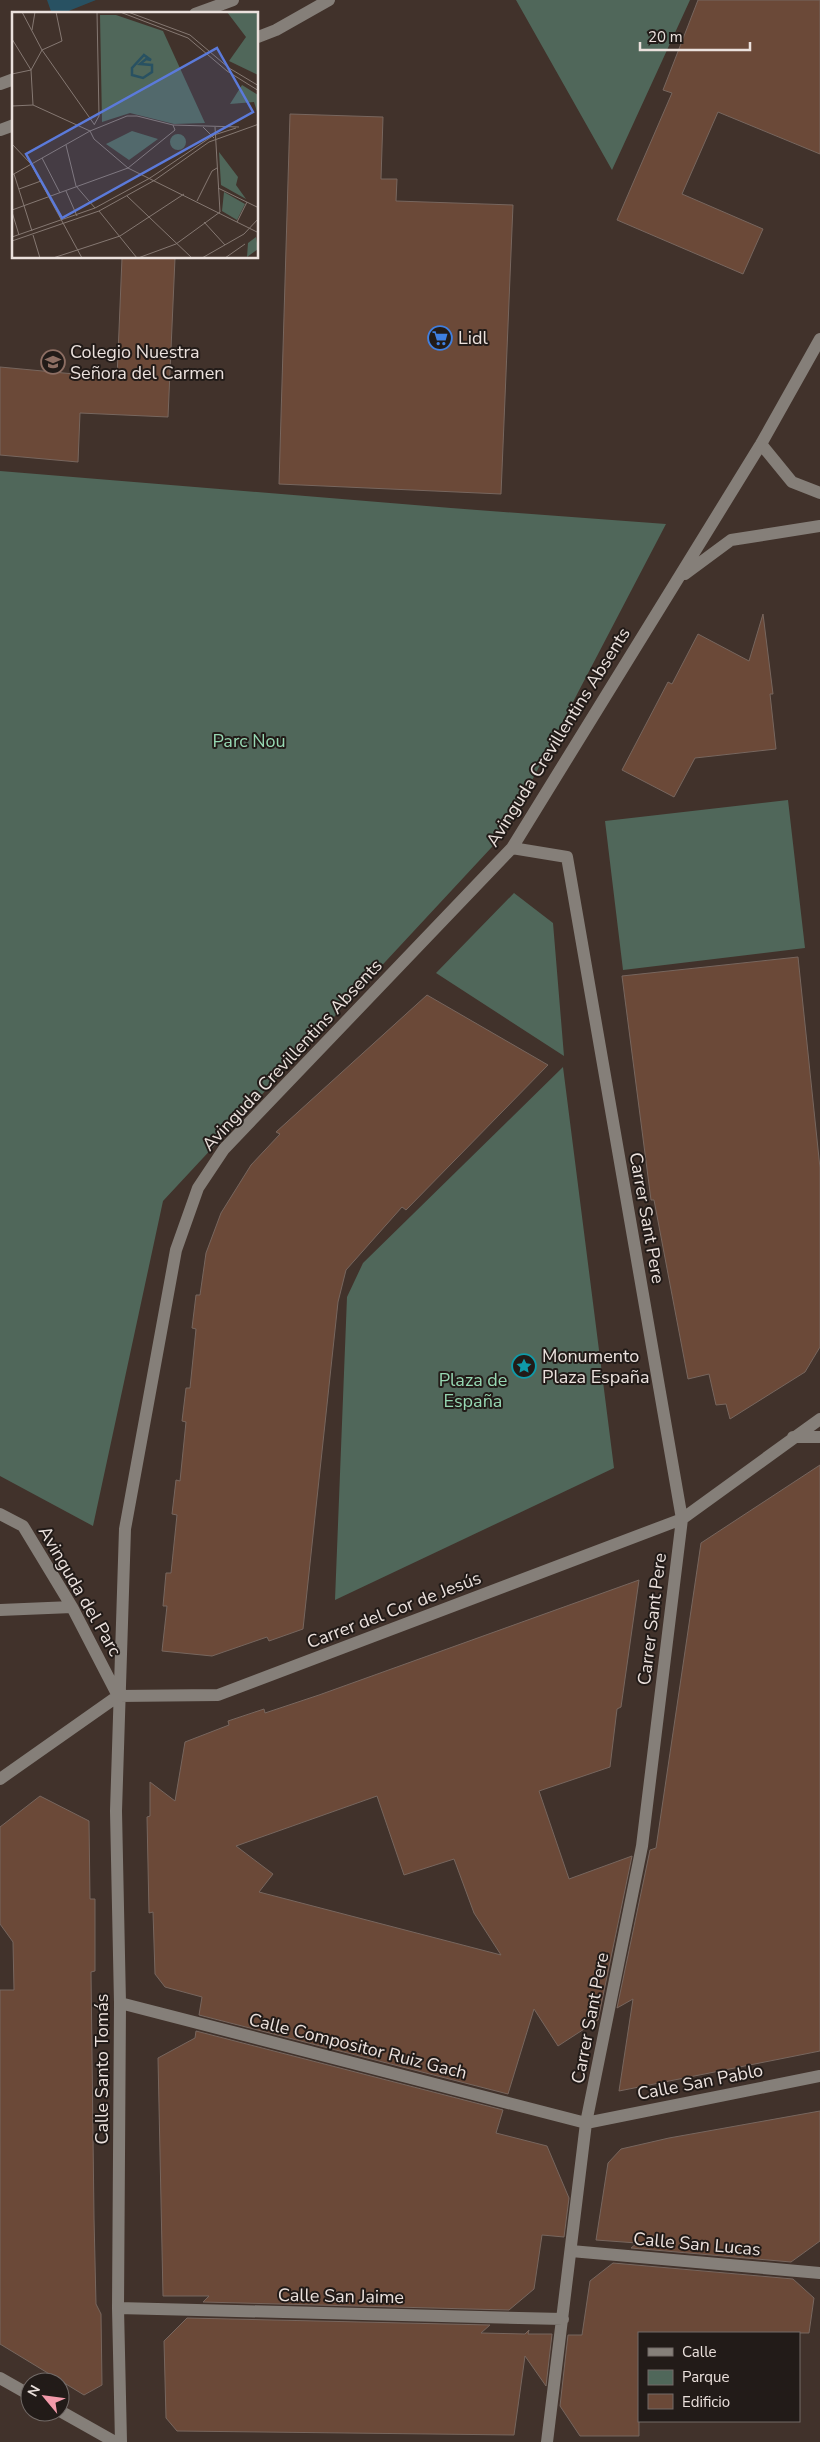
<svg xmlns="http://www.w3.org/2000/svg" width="820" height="2442" viewBox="0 0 820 2442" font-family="'Nunito Sans',sans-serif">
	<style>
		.green { fill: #50675a }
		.water { fill: #285162 }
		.building { fill: #6b4938; stroke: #77665e; fill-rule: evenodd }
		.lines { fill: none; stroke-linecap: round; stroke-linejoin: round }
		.minor { stroke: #857f79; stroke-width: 12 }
		.labels { text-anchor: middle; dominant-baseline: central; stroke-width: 4; stroke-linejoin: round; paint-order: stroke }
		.poi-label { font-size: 18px; fill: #ebe1dd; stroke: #221b18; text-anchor: start }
		.street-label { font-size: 18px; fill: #ebe1dd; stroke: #221b18 }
		.park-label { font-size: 18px; fill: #97d8b3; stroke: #221b18 }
		.inset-river { fill: none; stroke: #285162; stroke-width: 2.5 }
		.inset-road { fill: none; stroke: #857872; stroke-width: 1 }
		.view { fill: #5b7ada; fill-opacity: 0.15; stroke: #5b7ada; stroke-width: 2.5 }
		.inset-edge { fill: none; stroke: #ebe1dd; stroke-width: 2.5 }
	</style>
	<rect width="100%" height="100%" fill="#41322b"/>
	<path class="green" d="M516,0H690L612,170Z
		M0,471L451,508L666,524L504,834L163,1201L93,1526L0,1476Z
		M788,800L805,948L623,970L605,821Z
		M514,893L553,923L564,1056L436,973Z
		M563,1067L614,1468L335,1600L347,1297L363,1263Z"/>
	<path class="water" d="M47,0H96L61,14H52Z"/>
	<path class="building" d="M698,0H820V154L718,112L682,194L763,229L743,274L617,220L672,93L663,90Z
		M290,114L383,117L381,179H397L396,201L513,205L501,494L279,484Z
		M122,258H175L168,417L80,413L78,462L0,455V367L117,378Z
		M763,614L773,694H770L776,749L695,758L674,797L622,770L668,682L672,684L698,634L749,661Z
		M798,957L820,1168V1347L805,1372L730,1419L726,1404L716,1405L709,1374L688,1379L654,1200H651L622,976Z
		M427,995L548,1065L406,1210L402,1207L346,1270L338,1302L303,1629L269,1641L267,1637L212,1656L162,1651L167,1606H163L166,1573H171L177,1515L172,1514L176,1480L180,1481L186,1422L182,1421L186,1388H190L196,1329L192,1328L196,1295H200L206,1253L221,1213L251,1165L280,1134L276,1132Z
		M820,1465V2051L619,2091L633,1999L617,2008L650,1850L656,1848L701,1543Z
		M639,1580L621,1707L617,1709L610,1767L539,1791L569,1879L632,1856L598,2020L558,2046L534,2009L508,2094L199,2015L202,1997L165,1987L155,1974L153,1912L149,1913L147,1817L150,1816V1782L175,1801L185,1742L229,1725L228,1721L264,1709L265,1713L319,1695ZM377,1796L404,1875L454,1859L474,1913L501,1955L259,1892L273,1874L236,1846Z
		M40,1796L89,1821L90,1899H95V1971L91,1972L94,2218L96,2304L101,2314L102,2385L84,2395L0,2344V1990H14L13,1942L0,1924V1827Z
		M196,2031L503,2110L496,2133L547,2146L569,2198L564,2237L542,2235L534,2289L509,2310L203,2302L209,2296H163L158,2058L195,2038Z
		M820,2111V2241L791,2262L631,2248L637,2243L596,2240L608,2163L621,2149L669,2138Z
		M613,2263L793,2279L814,2298L809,2333H639V2436H580L560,2406L568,2335H582L590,2281Z
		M187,2318L490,2325L481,2333L525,2334L529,2330L528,2334H552L546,2386L525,2356L514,2435L177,2431L166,2418L164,2341Z"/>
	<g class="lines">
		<path class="minor" d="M195,14L233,0
			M258,37L276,30L329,0
			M0,84L14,79
			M0,130L14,125
			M761,444L792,482L820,493
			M685,574L731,540L820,526
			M512,848L567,857L682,1519L642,1846L586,2123L547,2442
			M793,1437H820
			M0,1514L23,1526L72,1607L117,1694
			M0,1610L72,1607
			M0,1779L118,1696L218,1695L682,1519L820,1419
			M120,2003L586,2123L820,2076
			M571,2251L820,2273
			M118,2308L563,2319
			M0,2378L30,2395
			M60,2411L115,2442
			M121,2442L118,2308L120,2003L116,1811L125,1529L176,1250L198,1188L224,1149L512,848L761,444L820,339"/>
	</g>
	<defs>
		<g id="supermarket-ring" transform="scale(1.25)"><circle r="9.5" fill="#221b18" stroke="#3f7fe0" stroke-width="1.5"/><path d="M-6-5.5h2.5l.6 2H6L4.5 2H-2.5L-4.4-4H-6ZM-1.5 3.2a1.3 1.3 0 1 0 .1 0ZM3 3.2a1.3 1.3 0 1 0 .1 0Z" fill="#3f7fe0"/></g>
		<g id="school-ring" transform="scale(1.25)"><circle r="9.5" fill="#221b18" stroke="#8d6e63" stroke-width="1.5"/><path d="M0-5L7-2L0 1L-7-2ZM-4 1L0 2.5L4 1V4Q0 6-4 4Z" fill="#8d6e63"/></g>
		<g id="sight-ring" transform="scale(1.25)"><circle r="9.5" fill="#221b18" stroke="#0f9aa8" stroke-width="1.5"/><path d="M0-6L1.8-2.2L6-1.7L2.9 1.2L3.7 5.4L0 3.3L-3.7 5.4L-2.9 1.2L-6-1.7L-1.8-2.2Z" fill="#0f9aa8"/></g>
	</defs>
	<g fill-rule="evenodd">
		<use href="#supermarket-ring" x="440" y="338"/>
		<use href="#school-ring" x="53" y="362"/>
		<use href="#sight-ring" x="524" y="1366"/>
	</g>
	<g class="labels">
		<g class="poi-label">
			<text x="458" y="338">Lidl</text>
			<text x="70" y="352">Colegio Nuestra<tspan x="70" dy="21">Señora del Carmen</tspan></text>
			<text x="542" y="1356">Monumento<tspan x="542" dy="21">Plaza España</tspan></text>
		</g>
		<g class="street-label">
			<text transform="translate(558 737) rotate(-58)">Avinguda Crevillentins Absents</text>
			<text transform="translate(292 1055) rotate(-47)">Avinguda Crevillentins Absents</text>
			<text transform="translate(647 1218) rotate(80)">Carrer Sant Pere</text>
			<text transform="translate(80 1591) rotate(60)">Avinguda del Parc</text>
			<text transform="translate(394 1610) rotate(-21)">Carrer del Cor de Jesús</text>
			<text transform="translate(652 1619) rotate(-83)">Carrer Sant Pere</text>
			<text transform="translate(590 2018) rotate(-79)">Carrer Sant Pere</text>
			<text transform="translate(358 2046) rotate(14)">Calle Compositor Ruiz Gach</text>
			<text transform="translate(102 2069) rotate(-90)">Calle Santo Tomás</text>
			<text transform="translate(700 2082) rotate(-11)">Calle San Pablo</text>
			<text transform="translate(697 2244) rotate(5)">Calle San Lucas</text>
			<text transform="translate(341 2296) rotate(1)">Calle San Jaime</text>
		</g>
		<g class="park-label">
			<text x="249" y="741">Parc Nou</text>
			<text x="473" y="1380">Plaza de<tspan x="473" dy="21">España</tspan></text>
		</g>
	</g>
	<g transform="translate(12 12)">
		<rect width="246" height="246" fill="#41322b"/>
		<path d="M215,0H246V63L217,49L234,25ZM88,3H104L151,19L193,111L162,112L118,101L90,110ZM230,73L246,83V103L242,90L218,92ZM120,119L146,127L117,148L94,132ZM158 130a8 8 0 1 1 16 0a8 8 0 1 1-16 0ZM207,140L226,165L224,173L234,187L209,173ZM212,180L233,192L225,208L210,199ZM244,225L246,237L235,245L236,231Z" fill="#50675a"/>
		<path class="inset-river" d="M132,43L139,48L134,47L128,52L140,53V60L131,66L120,63V56Z"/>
		<path class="inset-road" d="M10,0L30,38L82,112M108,0L176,26L215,59L247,79M116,0L178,23L217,56L247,74M20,18L23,0M0,27L19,58L21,93M30,38L50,29L44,0M19,58L30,38M0,62L19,58M0,94L21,93L78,119L82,127L116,156L247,221M82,113L87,104L85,0M191,115L202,126M203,115L208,200M0,132L19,152L70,246M54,133L64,174L83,196M30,146L48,181M2,162L20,219M0,163L78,119L115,104H125L161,113L227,115M206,176L247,196M7,177L29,169M54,179L65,204M115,184L180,246M185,189L200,159L205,156M0,198L116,156L163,118L161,113M87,199L125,246M0,200L7,223M192,210L213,233M225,210L235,190M21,223L28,246M0,225L83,196L138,166L202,123L224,116M0,229L87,199L143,168L197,130L247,112M41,246L108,224L172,182M126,246L164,232L208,200M190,246L232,222L247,206M213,246L233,232"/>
		<path class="view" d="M205,36L241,100L50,206L14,142Z"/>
		<rect width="246" height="246" class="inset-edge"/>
	</g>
	<rect x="638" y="2332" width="162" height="90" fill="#221b18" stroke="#726a67"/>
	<rect x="648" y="2348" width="25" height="8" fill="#857f79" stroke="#726a67"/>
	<text x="682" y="2357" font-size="15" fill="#ebe1dd">Calle</text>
	<rect x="648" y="2370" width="25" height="15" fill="#50675a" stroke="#726a67"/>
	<text x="682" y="2382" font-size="15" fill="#ebe1dd">Parque</text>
	<rect x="648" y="2394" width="25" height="15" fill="#6b4938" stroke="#726a67"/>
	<text x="682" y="2407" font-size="15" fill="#ebe1dd">Edificio</text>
	<g transform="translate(45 2397) rotate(299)"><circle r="24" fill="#221b18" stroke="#726a67"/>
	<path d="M0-4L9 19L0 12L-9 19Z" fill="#f39aaa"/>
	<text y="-8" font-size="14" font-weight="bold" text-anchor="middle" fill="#ebe1dd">N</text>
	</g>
	<path d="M640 42v8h110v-8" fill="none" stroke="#ebe1dd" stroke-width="2.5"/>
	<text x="648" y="42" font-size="15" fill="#ebe1dd" stroke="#221b18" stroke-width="4" paint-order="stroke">20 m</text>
</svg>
